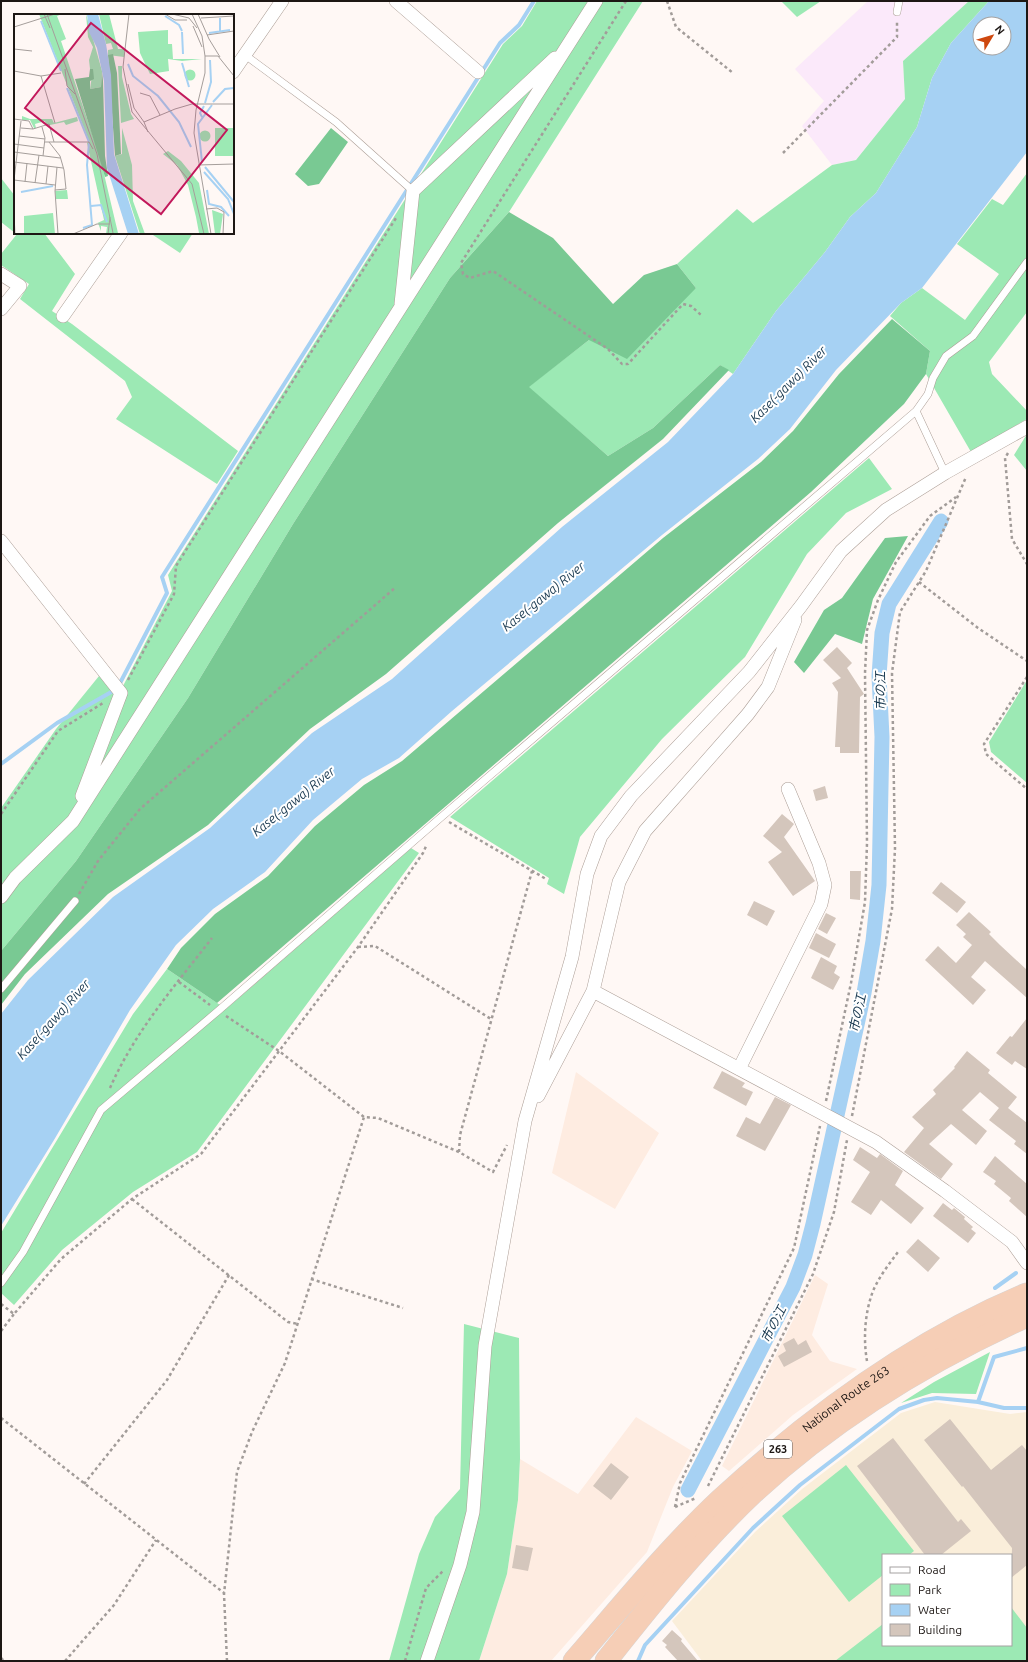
<svg xmlns="http://www.w3.org/2000/svg" width="1028" height="1662" viewBox="0 0 1028 1662" font-family="Ubuntu,'Noto Sans JP',sans-serif">
	<style>
		.built { fill: #feece1 }
		.industrial { fill: #fbe9fa }
		.education { fill: #faeeda; fill-rule: evenodd }
		.green { fill: #9ce9b4 }
		.forest { fill: #79c993 }
		.water { fill: #a6d1f3; fill-rule: evenodd }
		.lines { fill: none; stroke-linecap: round; stroke-linejoin: round }
		.stream { stroke: #a6d1f3; stroke-width: 4 }
		.canal { stroke: #a6d1f3; stroke-width: 15 }
		.building { fill: #d4c6bc }
		.service-casing { stroke: #ac9e96; stroke-width: 8 }
		.minor-casing { stroke: #ac9e96; stroke-width: 14 }
		.trunk-casing { stroke: #d6d5d5; stroke-width: 23 }
		.path { stroke: #a29c99; stroke-width: 2.5; stroke-dasharray: 3 3; stroke-linecap: butt }
		.service { stroke: #fff; stroke-width: 7 }
		.minor { stroke: #fff; stroke-width: 13 }
		.trunk { stroke: #f6ceb6; stroke-width: 22 }
		.labels { text-anchor: middle; dominant-baseline: central; stroke-width: 4; stroke-linejoin: round; paint-order: stroke }
		.shield { fill: #fff; stroke: #615d5a; stroke-width: 1 }
		.shield-label { font-size: 11px; font-weight: bold; fill: #1d1714 }
		.street-label { font-size: 12px; fill: #1d1714; stroke: #fff }
		.water-label { font-size: 13px; font-style: italic; fill: #18384f; stroke: #fff }
		.inset-river { fill: none; stroke: #a6d1f3; stroke-width: 2 }
		.inset-road { fill: none; stroke: #a59e9b; stroke-width: 1 }
		.view { fill: #c2185b; fill-opacity: 0.15; stroke: #c2185b; stroke-width: 2 }
		.inset-edge { fill: none; stroke: #1d1714; stroke-width: 2 }
	</style>
	<rect width="100%" height="100%" fill="#fff8f5"/>
	<path class="built" d="M576,1072L659,1133L615,1209L552,1173Z
		M815,1275L828,1284L812,1335L830,1361L857,1369L793,1415L729,1471L722,1466Z
		M636,1417L692,1451L673,1487L647,1552L551,1661H479L507,1574L518,1500L520,1459L578,1494Z"/>
	<path class="industrial" d="M868,1H969L903,61L905,99L856,160L832,165L802,126L824,101L795,69Z"/>
	<path class="education" d="M935,1402L1010,1414L1027,1412V1661H702L672,1621L755,1532L802,1489L901,1413ZM883,1555H1011V1645H883Z"/>
	<path class="green" d="M537,1H643L509,212L450,278L293,524L188,698L76,861L1,951V808L56,729L99,676L123,686L172,591L168,575L503,44L522,26Z
		M781,1H821L797,17Z
		M969,1H989L951,43L932,78L917,127L876,193L850,217L825,252L776,311L733,374L720,365L653,428L608,456L528,387L589,340L696,288L677,264L737,209L753,223L832,165L856,160L905,99L903,61Z
		M1027,173V312L989,362L992,374L1027,411V419L971,452L926,374L930,351L890,316L901,303L922,288L965,320L999,274L957,244L992,199L1003,205Z
		M1,178L15,196V233L1,222Z
		M16,233H44L75,274L52,311L72,324L238,451L217,484L116,419L132,397L125,381L20,299L29,284L1,265V254L17,234Z
		M150,233H193L180,253Z
		M1027,434V471L1014,455Z
		M869,458L892,489L846,513L807,554L745,657L662,739L580,837L564,894L547,884L549,878L450,817Z
		M1027,680V783L991,752L989,742Z
		M411,848L419,853L197,1152L133,1192L62,1250L14,1305L1,1293V1233L133,1014L167,969L226,1009Z
		M464,1324L519,1338L520,1459L518,1500L507,1574L479,1661H389L419,1554L435,1517L460,1489Z
		M990,1352L976,1394L932,1393L901,1403L934,1382Z
		M846,1465L914,1551L909,1555H883V1575L849,1602L782,1516Z
		M1011,1607L1027,1628V1661H835L883,1624V1645H1011Z"/>
	<path class="forest" d="M331,128L348,142L319,184L308,186L295,174Z
		M509,212L553,238L613,304L644,275L677,264L696,288L627,359L589,340L529,387L608,456L653,428L720,365L729,370L663,439L558,523L386,674L310,729L208,825L108,894L25,974L1,1005V951L76,861L188,698L293,524L450,278Z
		M892,319L930,351L926,374L904,404L811,492L217,1003L167,969L181,948L215,914L268,876L315,826L364,785L402,761L663,538L761,462L793,431L839,374Z
		M908,536L873,599L862,644L835,634L804,673L794,662L824,610L842,598L885,538Z"/>
	<path class="water" d="M989,1H1027V152L922,288L901,303L836,370L790,429L758,459L662,535L452,711L399,758L362,779L313,820L265,872L213,909L176,945L130,1010L54,1140L1,1226V1014L28,980L113,897L210,828L312,733L392,679L562,527L668,442L733,374L776,311L825,252L850,217L876,193L917,127L932,78L951,43ZM980,24H1004V48H980Z"/>
	<g class="lines">
		<path class="stream" d="M119,685L167,593L162,577L500,43L519,25L534,1
			M1,764L57,723L113,691
			M995,1288L1016,1273
			M978,1402L994,1357L1027,1348
			M638,1661L645,1645L753,1528L800,1485L899,1409L924,1400L937,1398L978,1402L1004,1408H1027"/>
		<path class="canal" d="M688,1490L793,1287L805,1255L813,1224L864,993L873,941L879,885L882,737L879,676L882,633L889,604L941,521"/>
	</g>
	<path class="building" d="M837,647L852,663L847,668L864,694L860,697L859,753H840V747H835L838,692L832,683L841,678L823,660Z
		M825,786L828,798L816,801L813,790Z
		M782,814L794,824L784,837L815,881L793,896L768,862L782,852L763,836Z
		M850,871H861L860,900L850,899Z
		M941,882L966,902L957,913L932,893Z
		M754,901L775,911L767,926L747,915Z
		M969,912L991,932L989,934L1000,945L1027,970V998L985,961L971,977L986,990L973,1005L925,960L938,946L956,963L972,945L963,937L966,934L956,925Z
		M826,913L836,918L827,934L818,929Z
		M816,933L836,944L829,958L809,948Z
		M821,957L837,966L834,973L840,977L833,990L811,978Z
		M1027,1018V1069L1015,1061L1012,1065L996,1053L1010,1036L1012,1037Z
		M967,1051L990,1070L988,1073L1017,1097L1008,1108L1027,1123V1154L1014,1144L1016,1141L989,1120L999,1108L980,1092L962,1110L987,1131L976,1145L951,1124L929,1144L953,1164L941,1179L904,1152L924,1128L912,1117L936,1094L933,1090L955,1068L954,1067Z
		M722,1071L745,1083L742,1087L753,1092L746,1106L713,1088Z
		M775,1097L791,1105L765,1151L736,1136L746,1117L760,1124Z
		M860,1147L877,1158L880,1154L903,1171L895,1185L924,1208L911,1224L881,1200L871,1215L851,1202L870,1172L853,1160Z
		M995,1156L1027,1184V1217L1009,1201L1011,1198L994,1184L996,1181L983,1172Z
		M943,1203L952,1210L954,1208L965,1217L964,1219L973,1227L971,1229L976,1233L968,1243L933,1216Z
		M918,1239L940,1258L928,1272L906,1252Z
		M794,1338L798,1345L806,1340L812,1352L784,1367L778,1356L786,1351L783,1344Z
		M950,1419L991,1470L1022,1445L1027,1451V1565L1011,1578L1012,1548L963,1486L962,1487L924,1440Z
		M893,1438L958,1522L961,1519L971,1531L941,1555H925L857,1466Z
		M611,1463L629,1477L611,1500L593,1486Z
		M516,1545L533,1548L528,1571L512,1568Z
		M672,1630L682,1639L681,1641L698,1661H678L665,1647L667,1645L662,1641Z"/>
	<g class="lines">
		<g class="service-casing">
			<path id="service" d="M897,12L899,1
				M245,55L336,122L413,191
				M945,473L916,411L928,394L933,378L946,356L973,336L1027,262
				M1,989L75,901
				M1,1283L23,1252L101,1110L218,1011L439,819L916,411"/>
		</g>
		<g class="minor-casing">
			<path id="minor" d="M396,1L478,72
				M233,72L282,1
				M1,274L20,286L1,309
				M401,304L413,191L555,58
				M63,316L121,233
				M1,541L121,693L82,796
				M1,897L15,878L73,821L596,1
				M593,991L619,882L645,831L748,714L768,687L795,620
				M739,1069L821,904L825,885L819,863L788,789
				M538,1096L593,991L876,1142L945,1191L1012,1242L1027,1263
				M427,1661L460,1565L473,1512L485,1346L525,1121L572,957L587,874L601,836L631,796L749,672L801,606L841,551L886,510L945,473L1027,427"/>
		</g>
		<g class="trunk-casing">
			<g id="trunk">
				<path id="s1" d="M574,1661C621,1607 668,1549 720,1500C811,1417 913,1341 1027,1294"/>
				<path d="M606,1661C652,1603 699,1544 753,1493C834,1418 928,1361 1027,1316"/>
			</g>
		</g>
		<path class="path" d="M626,1L461,263L463,274L470,278L493,271L608,349L622,364H628L683,304L691,306L701,315
			M667,1L676,27L733,73
			M783,153L897,37V21
			M1008,453L1005,458L1012,539L1027,564
			M919,582L978,628L1027,661
			M1027,677L984,744L986,754L1027,789
			M128,680L174,594L176,566L396,218
			M1,814L58,731L103,703
			M449,822L546,879
			M79,894L98,861L140,809L396,587
			M358,947L375,946L491,1019
			M179,982L210,1005
			M226,1016L279,1051L364,1117L378,1118L459,1152L493,1172L507,1145
			M110,1088C135,1031 175,986 212,938
			M826,1101L851,983L865,902L867,843L865,673L867,630L878,600L896,562L930,516L956,497
			M852,1116L892,909L895,848L892,673L900,612L926,571L966,477
			M459,1152L460,1135L532,871
			M132,1199L288,1322L298,1324
			M311,1279L403,1308
			M1,1304L14,1314L61,1259L132,1199L201,1154L358,947L423,853L427,844
			M1,1331L14,1314
			M867,1361C863,1338 865,1312 873,1291C879,1277 889,1264 898,1252
			M1,1418L224,1593
			M84,1484L167,1380L229,1275
			M708,1486L813,1274L834,1212L847,1140
			M675,1507L696,1498
			M675,1507L680,1483L794,1248L820,1126
			M1,1658L4,1661
			M65,1661L114,1605L156,1540
			M227,1661L224,1594L237,1472L252,1432L285,1363L364,1117
			M405,1661L426,1588L443,1571"/>
		<use href="#service" class="service"/>
		<use href="#minor" class="minor"/>
		<use href="#trunk" class="trunk"/>
	</g>
	<g class="labels">
		<rect class="shield" x="764" y="1440" width="28" height="18" rx="3"/>
		<g class="shield-label">
			<text x="778" y="1449">263</text>
		</g>
		<g class="street-label">
			<text stroke="none"><textPath href="#s1" startOffset="379">National Route 263</textPath></text>
		</g>
		<g class="water-label">
			<text transform="translate(788 384) rotate(-45)">Kase(-gawa) River</text>
			<text transform="translate(543 596) rotate(-39)">Kase(-gawa) River</text>
			<text transform="translate(880 691) rotate(-91)">市の江</text>
			<text transform="translate(293 801) rotate(-39)">Kase(-gawa) River</text>
			<text transform="translate(857 1013) rotate(-78)">市の江</text>
			<text transform="translate(53 1019) rotate(-48)">Kase(-gawa) River</text>
			<text transform="translate(773 1324) rotate(-63)">市の江</text>
		</g>
	</g>
	<g transform="translate(14 14)">
		<rect width="220" height="220" fill="#fff8f5"/>
		<path d="M25,0H48L43,2L52,25L47,27L86,143L104,219L92,220L93,213L87,212V217L84,209L79,211L90,206L73,129L75,127ZM72,0L88,57L87,73L76,75L79,55H76L75,46L79,33L74,23ZM85,0H95L104,35H111L110,43L94,41V36L99,35L97,29L92,30ZM154,16V30H158L159,45H188L168,47L154,45L155,57L136,60L126,39L124,18ZM104,52H108V63L117,100L120,105L107,109ZM170.5 61a5.5 5.5 0 1 1 11 0a5.5 5.5 0 1 1-11 0ZM8,102L16,105H38L40,109L63,103L64,107L52,111L50,108L36,111H32L31,107L21,110L22,114H20L16,106H8ZM108,114L118,151L119,187L131,220H126L125,217L101,142L108,140ZM201,114H220V142H201ZM185.5 122a5.5 5.5 0 1 1 11 0a5.5 5.5 0 1 1-11 0ZM154,137L167,147L185,169L195,220H171L185,219L182,203L174,171L163,151L149,140ZM53,176L54,185H42L41,177ZM198,196L209,200L206,220H201ZM39,199L41,220H10V202Z" fill="#9ce9b4"/>
		<path d="M99,40L103,59L107,140L101,142L94,41ZM76,55H79L80,65L76,67V75L87,73L88,57L89,67L91,142L94,162L91,163L61,65L75,63Z" fill="#79c993"/>
		<path d="M73,0H84L92,30L97,61L100,140L125,220H114L93,154L90,67L83,34L75,18Z" fill="#a6d1f3"/>
		<path class="inset-river" d="M151,2L165,11L168,17M206,4V17M27,7L47,57M168,18L169,40M195,19L216,16M168,49L175,73M114,50L119,62L144,82L165,108L177,133M53,74L75,128M199,88L211,75L220,74M191,89L197,68L196,46M188,103L186,99L190,92M188,148L184,110L198,91M191,153L220,188M190,158L214,185L220,200M193,176L195,190L207,193L215,202M7,178L39,172M77,192L87,191L93,208M69,214L78,211L73,151L75,129"/>
		<path class="inset-road" d="M30,0L36,14M33,0L83,140L99,219M115,0L109,53L118,98L178,170L190,220M151,0L161,6H173M158,0L175,4L183,14M178,0L188,22L191,42V59L182,96L180,119L197,220M184,0L195,25L206,43M187,4L220,2M179,12L188,33M0,13L41,0M193,21L220,17M0,35L18,37M191,42H204L220,62M51,55L53,72L61,80M0,57L27,62L47,59M27,62L41,109M114,70L120,94L130,108M126,79L136,82L146,101M0,105L15,107L19,115M28,113L31,124L29,142M7,114L19,115L35,110L40,128H31M134,118L130,108L161,95L178,90H220M5,122L31,125M35,128L46,142L50,156L52,175L41,176M40,128H75L79,135M0,130L30,134M0,138L46,144M0,148L49,154M184,151L220,150M43,153L41,177L44,220M0,166L7,107M0,166L41,171M11,168L13,149M21,169L25,141M32,170L34,152M192,195L203,194L210,198L209,220M0,201L1,220M59,220L83,210H96M94,220L96,203"/>
		<path class="view" d="M77,9L213,116L147,200L11,94Z"/>
		<rect width="220" height="220" class="inset-edge"/>
	</g>
	<rect width="1028" height="1662" fill="none" stroke="#1d1714" stroke-width="4"/>
	<rect x="882" y="1554" width="130" height="92" fill="#ffffff" stroke="#a5a2a1"/>
	<rect x="890" y="1567" width="20" height="6" fill="#ffffff" stroke="#a5a2a1"/>
	<text x="918" y="1574" font-size="12" fill="#1d1714">Road</text>
	<rect x="890" y="1584" width="20" height="12" fill="#9ce9b4" stroke="#a5a2a1"/>
	<text x="918" y="1594" font-size="12" fill="#1d1714">Park</text>
	<rect x="890" y="1604" width="20" height="12" fill="#a6d1f3" stroke="#a5a2a1"/>
	<text x="918" y="1614" font-size="12" fill="#1d1714">Water</text>
	<rect x="890" y="1624" width="20" height="12" fill="#d4c6bc" stroke="#a5a2a1"/>
	<text x="918" y="1634" font-size="12" fill="#1d1714">Building</text>
	<g transform="translate(992 36) rotate(52)"><circle r="19" fill="#ffffff" stroke="#a5a2a1"/>
	<path d="M0-3L7 15L0 10L-7 15Z" fill="#ce480f"/>
	<text y="-6" font-size="11" font-weight="bold" text-anchor="middle" fill="#1d1714">N</text>
	</g>
</svg>
